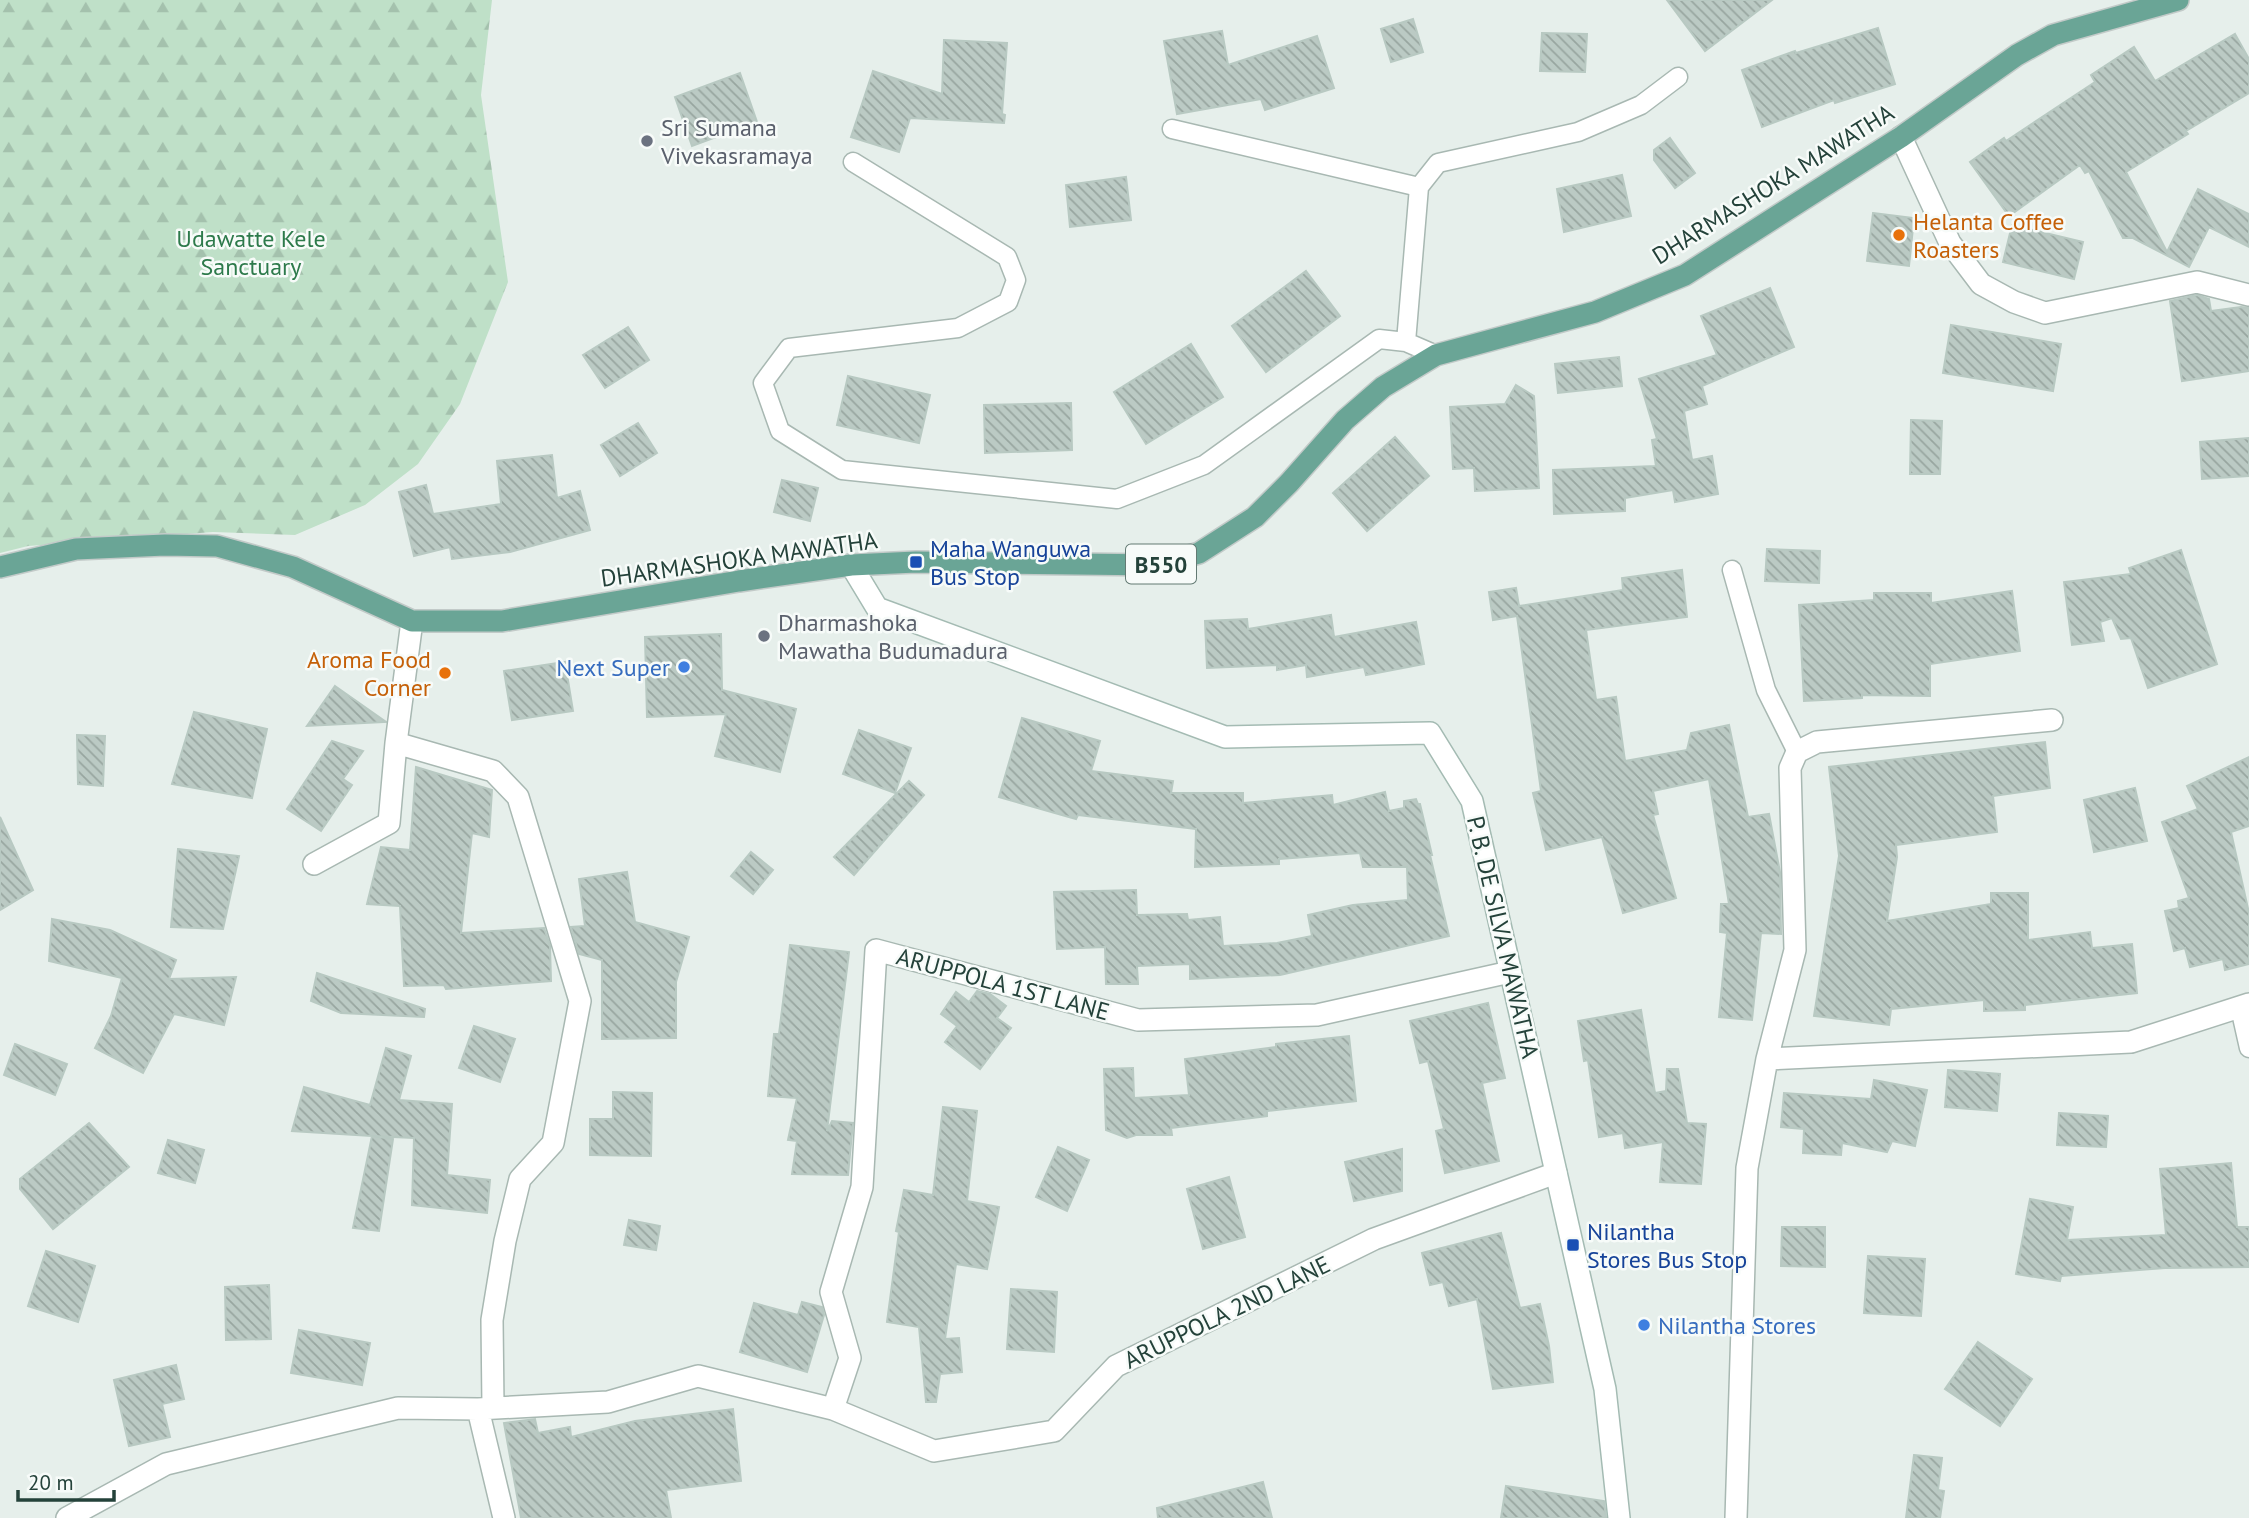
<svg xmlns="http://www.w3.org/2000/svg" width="2249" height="1518" viewBox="0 0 2249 1518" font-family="'PT Sans',sans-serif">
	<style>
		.forest { fill: url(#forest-firs) }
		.building { fill: url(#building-back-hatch); stroke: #b8c9c2; stroke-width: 2 }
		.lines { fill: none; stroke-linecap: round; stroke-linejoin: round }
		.lane-casing { stroke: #a8b8b2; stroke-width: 21 }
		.street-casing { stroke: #a8b8b2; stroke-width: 24 }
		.secondary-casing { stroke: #a4bbb3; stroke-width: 24 }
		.primary-casing { stroke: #c2cac8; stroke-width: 24 }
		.lane { stroke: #fff; stroke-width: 18 }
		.street { stroke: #fff; stroke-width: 21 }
		.secondary { stroke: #fff; stroke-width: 21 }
		.primary { stroke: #6aa596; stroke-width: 21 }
		.worship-dot { fill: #6b7280; stroke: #f7fbf9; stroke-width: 2.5 }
		.food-dot { fill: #e8710a; stroke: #f7fbf9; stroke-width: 2.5 }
		.transit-dot { fill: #1a4fb4; stroke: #f7fbf9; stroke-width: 2.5 }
		.shop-dot { fill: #3f7fe0; stroke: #f7fbf9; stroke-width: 2.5 }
		.labels { text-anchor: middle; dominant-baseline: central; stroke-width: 5; stroke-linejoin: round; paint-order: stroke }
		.shield { fill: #f7fbf9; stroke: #637a73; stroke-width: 2 }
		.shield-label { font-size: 23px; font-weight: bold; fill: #24423a }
		.worship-label { font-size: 24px; fill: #5b616d; stroke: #f7fbf9; text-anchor: start }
		.street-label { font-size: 24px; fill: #24423a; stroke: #f7fbf9 }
		.food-label { font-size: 24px; fill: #c56008; stroke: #f7fbf9; text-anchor: start }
		.park-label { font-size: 24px; fill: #2d7a4b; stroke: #f7fbf9 }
		.transit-label { font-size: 24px; fill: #164399; stroke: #f7fbf9; text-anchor: start }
		.shop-label { font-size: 24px; fill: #366cbe; stroke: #f7fbf9; text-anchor: end }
	</style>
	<defs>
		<pattern id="forest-firs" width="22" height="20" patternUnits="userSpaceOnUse" patternTransform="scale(1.75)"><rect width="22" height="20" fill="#bfe0c8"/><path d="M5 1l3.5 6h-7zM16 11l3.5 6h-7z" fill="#a4c1ad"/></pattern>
		<pattern id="building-back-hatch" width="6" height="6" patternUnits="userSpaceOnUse" patternTransform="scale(1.75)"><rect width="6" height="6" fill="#bbcac4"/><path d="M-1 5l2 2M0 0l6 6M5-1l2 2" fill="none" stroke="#98a6a0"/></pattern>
	</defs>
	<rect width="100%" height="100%" fill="#e6efeb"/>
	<path class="forest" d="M0,0H492L481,95L508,282L460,404L418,464L365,505L295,535L213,532L28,546L0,553Z"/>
	<path class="building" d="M1667,0H1772L1705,51Z
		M1413,19L1423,52L1391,62L1381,29Z
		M1878,28L1895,84L1835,103L1834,100L1762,127L1742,70L1795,51L1796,53Z
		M1222,31L1228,65L1317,36L1334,88L1265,110L1261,99L1177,114L1164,41Z
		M1542,33L1587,34L1585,72L1540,71Z
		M2235,34L2249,59V93L2186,131L2188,134L2126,172L2167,252L2198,189L2249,214V247L2209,227L2189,267L2133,238H2123L2089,171L2085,173L2080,165L2009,216L1970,162L2004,138L2006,141L2095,82L2091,75L2134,47L2155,81Z
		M944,40L1007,43L1002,114L1005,115L1004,123L910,118L899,152L851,137L873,71L942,94Z
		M740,73L757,122L692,146L675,97Z
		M1670,138L1695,173L1675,188L1654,160V150Z
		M1622,175L1631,216L1564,232L1557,189Z
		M1126,177L1131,220L1070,227L1066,185Z
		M1873,213L1914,218L1909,266L1867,261Z
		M2012,225L2083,242L2074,279L2003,262Z
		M1306,271L1340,316L1266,372L1232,326Z
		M1770,288L1794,347L1702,386L1707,404L1684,411L1692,460L1712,456L1718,494L1675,502L1673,490L1625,498V511L1554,514L1553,470L1656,466L1652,440L1657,439L1639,379L1717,355L1701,316Z
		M2197,295L2209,299L2211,311L2241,307L2249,308V371L2182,381L2170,301Z
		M1951,325L2061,344L2053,391L1943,373Z
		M628,327L649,360L605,388L583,355Z
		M1191,344L1223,397L1146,444L1114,392Z
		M1619,357L1622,386L1558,393L1555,364Z
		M848,376L930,395L919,443L837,425Z
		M1516,385L1534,396L1539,488L1475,491L1474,468L1453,469L1450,407L1505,404Z
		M1071,403L1072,450L985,453L984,405Z
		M1911,420L1942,421L1940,474H1910Z
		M638,423L657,453L620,476L601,445Z
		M1395,437L1429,476L1367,531L1333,493Z
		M2249,438V476L2202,479L2200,442Z
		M552,455L557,498L580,491L590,530L510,552L452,559L450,547L414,556L399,492L426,485L433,514L501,504L497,461Z
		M782,480L818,488L810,521L774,512Z
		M1767,549L1820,551L1819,583L1765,581Z
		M2181,550L2217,664L2148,688L2131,638L2121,639L2112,618L2100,622L2104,641L2072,645L2064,582L2131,574L2129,568Z
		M1682,570L1687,617L1586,630L1596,700L1616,697L1625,761L1687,750L1691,733L1729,725L1748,817L1769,814L1780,872L1781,934L1761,933L1752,1020L1719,1017L1727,933L1720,932L1721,904H1729L1709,779L1653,791L1658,814L1653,815L1676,898L1623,913L1602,837L1546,850L1533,793L1541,791L1517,616L1493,620L1489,592L1516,588L1519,606L1623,590L1622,578Z
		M2012,591L2020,651L1930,664V696L1862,695V698L1804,701L1799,605L1874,600V593H1931V603Z
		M1331,615L1334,637L1416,622L1424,664L1366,675L1364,667L1307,677L1306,665L1277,670V665L1207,668L1205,621L1247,619L1248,629Z
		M721,634L722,690L796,709L780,772L715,756L726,714L647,717L645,637Z
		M565,662L573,711L512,720L504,671Z
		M335,686L386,722L307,726Z
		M194,712L267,729L252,798L172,784Z
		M1022,718L1100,741L1091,771L1173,781L1171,793H1243V803L1332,795L1333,805L1385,792L1389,811L1404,808V801L1416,799L1418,804H1420L1432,855H1430L1449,936L1280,975L1190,979V964L1137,966L1138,984H1106L1105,947L1057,949L1054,892L1136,890L1137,915L1187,914L1188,920L1220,917L1223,946L1277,943L1312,936L1308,915L1353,905L1408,900L1407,867H1363L1360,853L1279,859V864L1195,867L1196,829L1078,815L1076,819L999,797Z
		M859,730L911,748L895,793L843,774Z
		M77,735L105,736L103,786L78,784Z
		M332,741L363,751L343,779L352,785L321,831L287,809Z
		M2045,742L2050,788L1993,796L1997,832L1896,845L1897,857L1887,921L1991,904V893H2028V940L2090,932L2092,948L2132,944L2137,993L2025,1005V1010L1984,1011V1000L1891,1009L1889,1025L1814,1016L1839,856L1829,767Z
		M2249,757V826L2231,832L2249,913V964L2225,970L2223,959L2190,967L2185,948L2174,951L2165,911L2179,908L2178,901L2189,898L2162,822L2198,809L2187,786Z
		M416,767L492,790L489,837L472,833L461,933L544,928L550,946L551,981L446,989L444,985L404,986L400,906L367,904L381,847L410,850Z
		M909,781L924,795L854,875L834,857Z
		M2135,788L2147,841L2094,852L2084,800Z
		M0,817L33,890L0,910Z
		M178,849L239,856L223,929L171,927Z
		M751,852L773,870L753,894L731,876Z
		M627,872L635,922L689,937L676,982V1038L602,1039V960L579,954L571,927L585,926L579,879Z
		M52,919L110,930L176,960L169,979L236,977L224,1025L174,1014L143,1073L95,1048L111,1016L122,978L49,961Z
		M790,945L849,952L827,1131L832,1121L853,1123L848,1175L792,1174L797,1141L788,1140L797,1098L768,1096L774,1034H779Z
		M317,973L425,1009L424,1017L341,1013L311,1001Z
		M977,991L990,994L1006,1006L997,1018L1011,1028L980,1069L945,1042L957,1026L941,1014L956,992L969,1002Z
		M1488,1003L1505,1078L1482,1083L1499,1161L1445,1173L1436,1131L1444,1129L1428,1061L1420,1063L1410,1021Z
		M1641,1010L1655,1093L1666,1091L1667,1069H1678L1687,1123L1706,1124L1701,1184L1660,1182L1663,1142L1625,1148L1623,1133L1599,1137L1588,1060L1584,1061L1578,1021Z
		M474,1026L515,1039L500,1082L459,1068Z
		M1349,1036L1356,1101L1267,1111V1116L1171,1128L1172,1135H1136L1127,1138L1106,1130L1104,1069L1133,1068L1134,1098L1189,1095L1185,1059L1276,1047V1044Z
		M15,1044L67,1064L55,1095L4,1075Z
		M386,1048L411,1056L399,1100L452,1104L447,1175L490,1180L487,1213L412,1205L414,1138L372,1136L393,1139L379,1231L353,1228L372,1136L292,1131L304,1087L370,1105Z
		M1948,1070L2000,1074L1997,1111L1945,1107Z
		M1874,1080L1927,1090L1915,1146L1892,1141L1887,1152L1842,1143L1841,1155L1803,1153L1804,1129L1781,1127L1784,1093L1871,1099Z
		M613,1092L652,1093L651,1156L590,1155V1119H613Z
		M943,1107L977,1111L967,1201L999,1207L987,1269L956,1264L945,1339L959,1338L962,1372L940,1374L936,1402H926L919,1327L887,1322L899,1232L896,1231L904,1190L933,1195Z
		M2059,1113L2108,1116L2106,1147L2057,1145Z
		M89,1123L129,1167L53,1229L20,1189V1179Z
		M168,1140L204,1150L195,1183L158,1173Z
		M1058,1147L1089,1160L1067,1211L1036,1197Z
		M1402,1149V1191L1354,1201L1345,1162Z
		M2231,1163L2237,1227H2249V1267L2165,1268L2061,1276L2060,1281L2016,1274L2030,1199L2073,1207L2067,1240L2166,1235L2160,1169Z
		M1229,1177L1245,1237L1203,1249L1187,1189Z
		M629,1220L660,1226L656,1250L624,1245Z
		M1782,1227H1825V1267L1781,1266Z
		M1501,1233L1520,1308L1540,1304L1549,1346L1553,1382L1493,1389L1477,1299L1449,1306L1443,1282L1430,1285L1422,1253Z
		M46,1251L95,1266L78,1322L28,1306Z
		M1868,1256L1925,1259L1921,1316L1864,1313Z
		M269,1285L271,1339L226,1340L225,1287Z
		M1011,1289L1057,1292L1054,1352L1007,1349Z
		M802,1302L822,1307L824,1315L807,1372L740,1352L754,1303L798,1315Z
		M299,1330L370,1343L362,1385L291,1373Z
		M1978,1342L2032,1379L2000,1426L1945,1389Z
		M176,1365L184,1399L162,1404L170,1437L129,1446L114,1380Z
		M733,1409L741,1481L666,1490L671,1518H521L504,1423L535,1419L538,1433L570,1427L571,1437L635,1421Z
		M1914,1455L1942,1458L1938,1490L1944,1491L1940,1518H1906Z
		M1263,1482L1272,1518H1158L1157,1508Z
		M1506,1486L1604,1501L1606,1518H1501Z"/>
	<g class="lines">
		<g class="lane-casing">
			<path id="lane" d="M1172,129L1419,187
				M853,162L1007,257L1016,280L1008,302L958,328L789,348L763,383L780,431L842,470L1117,499L1204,465L1379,339L1406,342L1436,355
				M1406,342L1419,187L1438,163L1578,132L1641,105L1678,77
				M1732,570L1766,690L1797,752
				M2240,1008L2249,1048"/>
		</g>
		<g class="street-casing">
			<path id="street" d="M1901,137L1950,243L1981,284L2014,302L2045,313L2197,282L2249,295
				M412,621L396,743L493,771L518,797L580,1001L553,1143L520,1179L505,1241L492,1320L493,1407
				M314,864L389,823L396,743
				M1767,1059L2131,1042L2249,1004
				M478,1409L504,1518
				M833,1409L850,1358L831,1292L862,1187L876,950L1138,1020L1317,1015L1510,972
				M67,1518L166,1464L398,1408L478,1409L608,1402L698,1376L833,1409L934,1451L1054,1431L1116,1366L1374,1239L1556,1173
				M1736,1518L1747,1168L1767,1059L1795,950L1790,768L1797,752L1817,742L2052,720"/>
		</g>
		<g class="secondary-casing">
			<path id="secondary" d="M851,565L877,608L1225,737L1430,733L1472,801L1605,1389L1619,1518"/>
		</g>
		<g class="primary-casing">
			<path id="primary" d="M0,567L76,549L165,545L217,546L293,567L412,621H502L739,581L851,565L916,562L1157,565L1199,553L1255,517L1289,483L1345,420L1383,387L1436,355L1595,312L1685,275L1901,137L2017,55L2053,35L2178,0"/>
		</g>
		<use href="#lane" class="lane"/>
		<use href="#street" class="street"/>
		<use href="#secondary" class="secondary"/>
		<use href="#primary" class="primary"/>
	</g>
	<g class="worship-dot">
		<circle cx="647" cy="141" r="7"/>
		<circle cx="764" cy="636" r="7"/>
	</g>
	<g class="food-dot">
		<circle cx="1899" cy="235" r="7"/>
		<circle cx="445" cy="673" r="7"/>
	</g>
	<g class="transit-dot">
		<rect x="909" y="555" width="14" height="14" rx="3.5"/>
		<rect x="1566" y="1238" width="14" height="14" rx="3.5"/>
	</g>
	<g class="shop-dot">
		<circle cx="684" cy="667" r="7"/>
		<circle cx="1644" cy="1325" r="7"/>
	</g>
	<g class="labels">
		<rect class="shield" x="1126" y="544.5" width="70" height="39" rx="5"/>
		<g class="shield-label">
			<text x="1161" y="564">B550</text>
		</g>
		<g class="worship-label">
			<text x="661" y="127">Sri Sumana<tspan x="661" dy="28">Vivekasramaya</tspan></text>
			<text x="778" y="622">Dharmashoka<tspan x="778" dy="28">Mawatha Budumadura</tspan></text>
		</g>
		<g class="street-label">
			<text transform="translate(1773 184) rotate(-32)">DHARMASHOKA MAWATHA</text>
			<text transform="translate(739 559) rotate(-8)">DHARMASHOKA MAWATHA</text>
			<text transform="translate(1503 937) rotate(77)">P. B. DE SILVA MAWATHA</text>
			<text transform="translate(1003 984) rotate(15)">ARUPPOLA 1ST LANE</text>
			<text transform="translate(1227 1312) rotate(-26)">ARUPPOLA 2ND LANE</text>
		</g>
		<g class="food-label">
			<text x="1913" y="221">Helanta Coffee<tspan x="1913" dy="28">Roasters</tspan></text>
			<text x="431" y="659" text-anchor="end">Aroma Food<tspan x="431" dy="28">Corner</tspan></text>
		</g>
		<g class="park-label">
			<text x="251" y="238">Udawatte Kele<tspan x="251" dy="28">Sanctuary</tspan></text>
		</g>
		<g class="transit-label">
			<text x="930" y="548">Maha Wanguwa<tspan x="930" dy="28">Bus Stop</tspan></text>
			<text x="1587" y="1231">Nilantha<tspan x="1587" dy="28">Stores Bus Stop</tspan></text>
		</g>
		<g class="shop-label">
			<text x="670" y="667">Next Super</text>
			<text x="1658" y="1325" text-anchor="start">Nilantha Stores</text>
		</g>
	</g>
	<path d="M18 1490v10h96v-10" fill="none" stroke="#24423a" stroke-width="3.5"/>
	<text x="28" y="1490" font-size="21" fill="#24423a" stroke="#f7fbf9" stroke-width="5" paint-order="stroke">20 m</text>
</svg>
